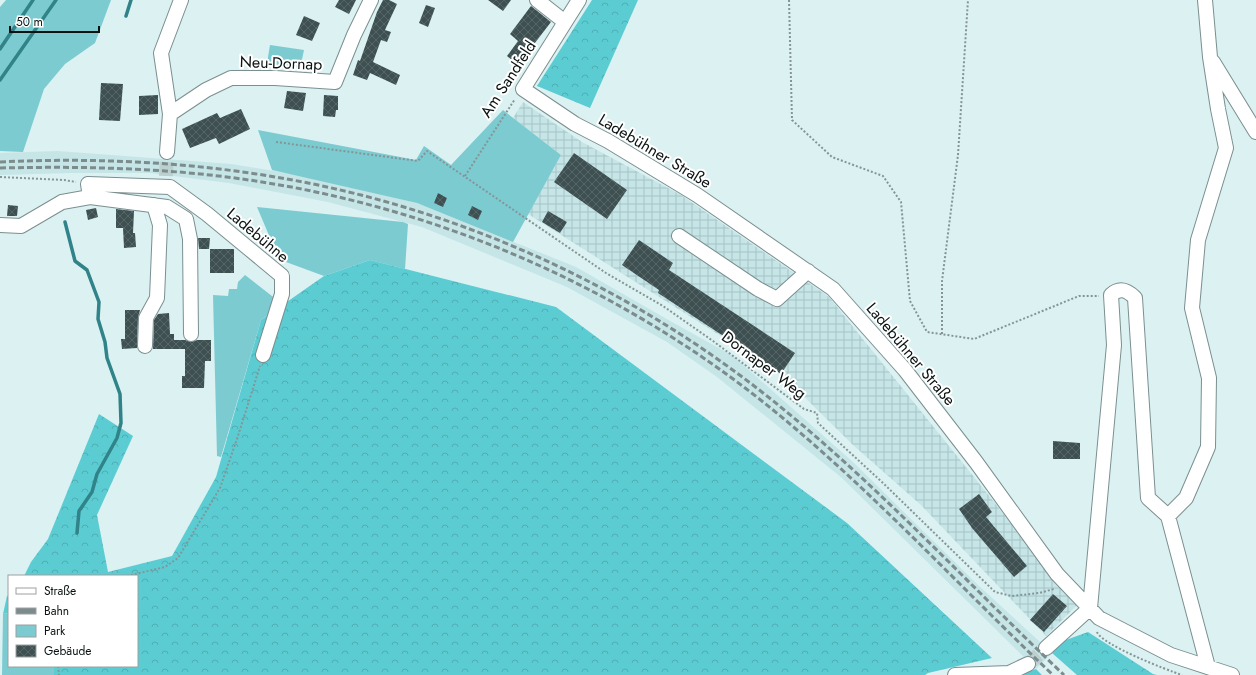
<svg xmlns="http://www.w3.org/2000/svg" width="1256" height="675" viewBox="0 0 1256 675" font-family="Jost,sans-serif">
	<style>
		.built { fill: #c5e5e7 }
		.industrial { fill: url(#industrial-grid) }
		.green { fill: #7ccbd1 }
		.forest { fill: url(#forest-crowns) }
		.lines { fill: none; stroke-linecap: round; stroke-linejoin: round }
		.stream { stroke: #308388; stroke-width: 3.5 }
		.building { fill: url(#building-cross-hatch) }
		.minor-tunnel { stroke: #bcd0d0; stroke-width: 14; stroke-dasharray: 14 7; stroke-linecap: butt }
		.minor-casing { stroke: #7b8f90; stroke-width: 16 }
		.path { stroke: #859596; stroke-width: 2; stroke-dasharray: 2 2; stroke-linecap: butt }
		.minor { stroke: #fff; stroke-width: 14 }
		.rail { stroke: #7c8b8c; stroke-width: 3; stroke-dasharray: 6 3; stroke-linecap: butt }
		.labels { text-anchor: middle; dominant-baseline: central; stroke-width: 4; stroke-linejoin: round; paint-order: stroke }
		.street-label { font-size: 16px; fill: #0a1212; stroke: #fff }
	</style>
	<defs>
		<pattern id="industrial-grid" width="8" height="8" patternUnits="userSpaceOnUse"><rect width="8" height="8" fill="#c5e5e7"/><path d="M0 4h8M4 0v8" fill="none" stroke="#a8c3c5"/></pattern>
		<pattern id="forest-crowns" width="20" height="18" patternUnits="userSpaceOnUse"><rect width="20" height="18" fill="#5cccd3"/><path d="M2 6a3 3 0 1 1 6 0M12 15a3 3 0 1 1 6 0" fill="none" stroke="#4faeb4"/></pattern>
		<pattern id="building-cross-hatch" width="8" height="8" patternUnits="userSpaceOnUse"><rect width="8" height="8" fill="#3e5051"/><path d="M0 0l8 8M0 8l8-8" fill="none" stroke="#566566"/></pattern>
	</defs>
	<rect width="100%" height="100%" fill="#dbf1f2"/>
	<path class="built" d="M58,151L231,164L305,176L417,203L576,267L672,322L733,356L853,462L978,585L1052,653L1036,669L842,478L717,377L667,342L567,287L422,227L328,202L229,183L150,173H70L0,175V153Z"/>
	<path class="industrial" d="M523,102L582,142L681,195L829,297L1077,605L1046,636L921,505L853,445L781,374L528,214L561,155L513,118Z"/>
	<path class="green" d="M6,0H111L95,43L65,64L44,89L23,152L0,151V7Z
		M270,45L304,50L300,69L267,63Z
		M503,110L561,155L513,242L417,203L272,170L258,130L416,160L424,146L451,165Z
		M257,207L403,222L408,224L405,269L370,260L324,276L286,262L271,240Z
		M245,275L277,300L275,310L261,320L221,457L217,456L213,295L228,296L229,289H237L238,282Z
		M9,613V666H54V675H2L3,614Z"/>
	<path class="forest" d="M592,0H638L590,108L537,86Z
		M370,260L556,307L847,523L992,658L928,673L925,675H54V666H137V576H24L31,562L48,539L99,414L133,436L97,515L108,572L172,556L216,477L261,320L324,276Z
		M9,595V613L3,614L7,596Z
		M1088,632L1153,674L1157,675H1077L1052,653L1063,641Z
		M1036,669L1042,675H1016Z"/>
	<g class="lines">
		<path class="stream" d="M126,16L131,0
			M0,49L33,0
			M0,80L56,0
			M65,222L75,261L87,270L99,302L98,319L105,342L107,358L120,394L121,423L117,438L97,474L92,492L79,511L77,533"/>
	</g>
	<path class="building" d="M339,0H356L349,14L335,7Z
		M383,0H389L397,4L385,30L391,32L387,42L381,40L373,62L400,75L396,85L370,73L367,80L353,75L358,60L360,61L377,12Z
		M488,0H511L503,11Z
		M426,5L435,8L428,27L419,23Z
		M531,6L551,22L518,65L507,56L518,41L510,34Z
		M304,16L320,23L312,41L296,35Z
		M101,83L123,84L120,121L99,120Z
		M287,91L306,93L303,111L284,108Z
		M158,95V114L139,115V96Z
		M324,95L338,96V110H336L335,117L323,116Z
		M241,109L250,129L219,144L216,138L190,148L182,129L217,113L220,118Z
		M574,153L627,190L607,219L554,182Z
		M438,193L447,198L443,207L434,203Z
		M8,205L18,206L17,216H7Z
		M472,206L482,211L478,220L468,215Z
		M96,208L98,217L88,220L86,210Z
		M116,209L134,211L133,233H135L136,247L124,248L123,228H116Z
		M548,211L567,222L560,233L542,222Z
		M198,238H210L209,249H199Z
		M639,240L673,263L669,270L795,353L781,374L658,293L659,290L622,265Z
		M210,249H234V273H210Z
		M125,310H140L138,318L137,348L122,349L121,339H125Z
		M169,313L170,334H174V340H185L191,342L197,340H211V361H205L204,388H182V376H185V349H153L154,320L158,314Z
		M1053,441L1080,443V459H1053Z
		M979,494L992,512L986,517L1027,566L1014,577L972,528L959,509Z
		M1053,594L1067,606L1044,632L1030,620Z"/>
	<g class="lines">
		<path class="minor-tunnel" d="M166,176L167,152
			M1028,664L1046,648"/>
		<g class="minor-casing">
			<path id="minor" d="M537,0L565,22
				M579,0L523,89L575,124L608,141L697,195L833,289L905,370L976,462L1057,574L1099,618L1171,655L1232,675
				M1213,62L1256,132
				M170,114L206,90L231,78H275L335,82L354,35L371,0
				M167,152L170,114L161,53L181,0
				M90,197L88,184L170,187L207,214L282,276V294L263,355
				M0,225L21,226L62,202L90,197L167,207L186,219L190,239L191,334
				M679,236L758,289L777,299L808,271
				M145,346L146,318L157,298L160,225L154,205
				M1168,516L1186,498L1208,447L1209,378L1192,308L1198,240L1226,148L1218,109L1210,57L1205,0
				M1046,648L1090,608L1114,345L1111,295C1120,287 1127,290 1135,298L1148,498L1168,516L1208,667
				M955,675L1009,673L1028,664"/>
		</g>
		<path class="path" d="M789,0L792,120L832,157L883,176L901,202L910,301L927,332L974,339L1079,296H1099
			M276,142L418,161L427,151L606,273L663,306L713,341L804,409L817,413L818,423L883,483L995,592L1012,596L1039,593L1054,589
			M465,176L515,99
			M0,177L64,180L76,182
			M942,334V281L958,155L968,0
			M127,576L165,567L178,558L220,488L238,436L260,366
			M1097,632C1102,645 1167,670 1182,675
			M58,666L59,675"/>
		<use href="#minor" class="minor"/>
		<path class="rail" d="M0,162C105,157 210,163 313,184C479,218 640,294 772,400C877,484 967,583 1064,675
			M0,168C87,166 175,168 262,182C452,212 636,295 784,419C879,498 963,590 1053,675"/>
	</g>
	<g class="labels">
		<g class="street-label">
			<text transform="translate(281 63) rotate(2)">Neu-Dornap</text>
			<text transform="translate(508 79) rotate(-57)">Am Sandfeld</text>
			<text transform="translate(655 151) rotate(31)">Ladebühner Straße</text>
			<text transform="translate(258 235) rotate(40)">Ladebühne</text>
			<text transform="translate(911 354) rotate(50)">Ladebühner Straße</text>
			<text transform="translate(764 365) rotate(37)">Dornaper Weg</text>
		</g>
	</g>
	<rect x="8" y="575" width="130" height="92" fill="#ffffff" stroke="#9da0a0"/>
	<rect x="16" y="588" width="20" height="6" fill="#ffffff" stroke="#9da0a0"/>
	<text x="44" y="595" font-size="12" fill="#0a1212">Straße</text>
	<rect x="16" y="608" width="20" height="6" fill="#7c8b8c" stroke="#9da0a0"/>
	<text x="44" y="615" font-size="12" fill="#0a1212">Bahn</text>
	<rect x="16" y="625" width="20" height="12" fill="#7ccbd1" stroke="#9da0a0"/>
	<text x="44" y="635" font-size="12" fill="#0a1212">Park</text>
	<rect x="16" y="645" width="20" height="12" fill="url(#building-cross-hatch)" stroke="#9da0a0"/>
	<text x="44" y="655" font-size="12" fill="#0a1212">Gebäude</text>
	<path d="M10 26v6h89v-6" fill="none" stroke="#0a1212" stroke-width="2"/>
	<text x="16" y="26" font-size="12" fill="#0a1212" stroke="#ffffff" stroke-width="3" paint-order="stroke">50 m</text>
</svg>
